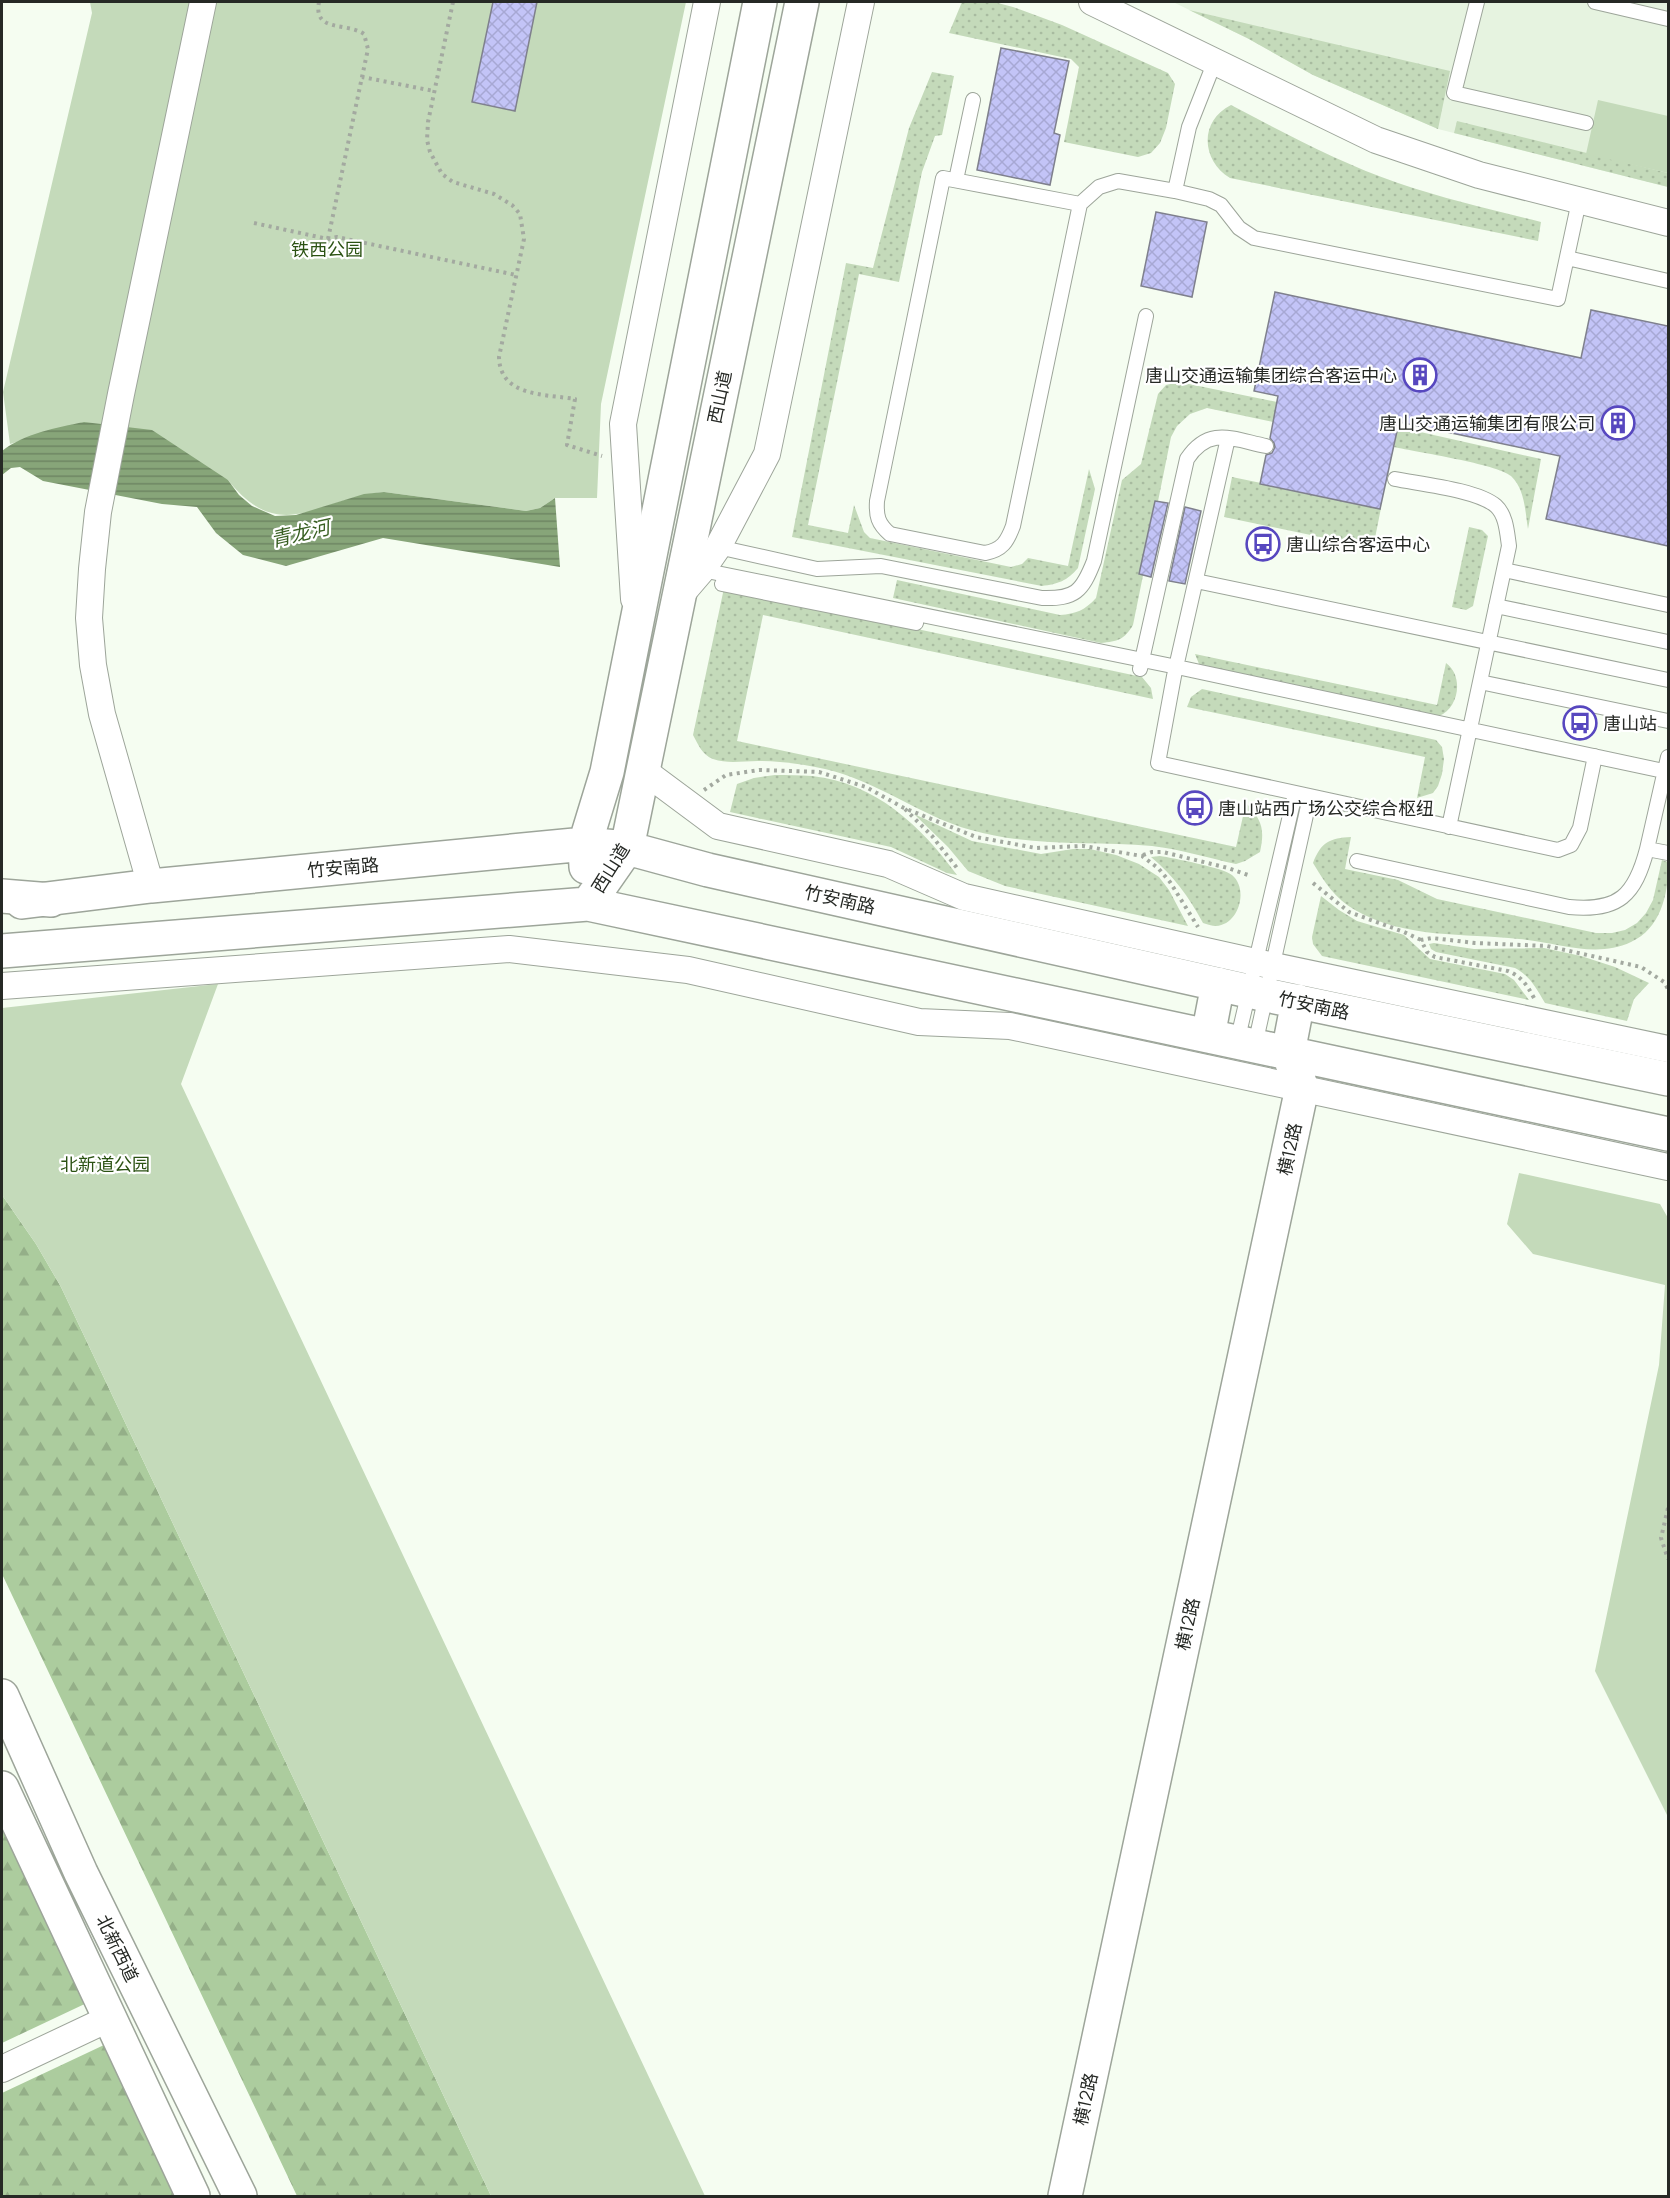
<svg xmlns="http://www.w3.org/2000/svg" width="1670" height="2198" viewBox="0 0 1670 2198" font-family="Manrope,'Noto Sans SC',sans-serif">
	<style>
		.built { fill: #e6f3e0 }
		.grass { fill: url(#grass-dots) }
		.forest { fill: url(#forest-firs) }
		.park { fill: #c4daba }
		.water { fill: url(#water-rules) }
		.building { fill: url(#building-cross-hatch); stroke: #7f808d; stroke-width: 1.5 }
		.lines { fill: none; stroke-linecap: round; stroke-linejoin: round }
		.lane-casing { stroke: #9da59a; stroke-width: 16 }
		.street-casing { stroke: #9da59a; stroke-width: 28 }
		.secondary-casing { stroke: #9da59a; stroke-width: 36 }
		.primary-casing { stroke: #9da59a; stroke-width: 36 }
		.path { stroke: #a3a9a0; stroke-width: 4; stroke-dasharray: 3 4.5; stroke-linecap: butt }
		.lane { stroke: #fff; stroke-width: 14 }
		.street { stroke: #fff; stroke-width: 26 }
		.secondary { stroke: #fff; stroke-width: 33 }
		.primary { stroke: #fff; stroke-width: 33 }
		.labels { text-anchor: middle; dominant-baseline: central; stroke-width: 4.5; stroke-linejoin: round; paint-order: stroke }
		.park-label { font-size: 18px; fill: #2b5213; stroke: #fff }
		.poi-label { font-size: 18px; fill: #262925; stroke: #fff; text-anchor: start }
		.street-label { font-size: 18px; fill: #262925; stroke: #fff }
		.water-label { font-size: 20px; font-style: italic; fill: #385f22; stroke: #fff }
	</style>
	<defs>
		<pattern id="grass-dots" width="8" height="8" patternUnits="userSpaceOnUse" patternTransform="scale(1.5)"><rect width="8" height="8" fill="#c4daba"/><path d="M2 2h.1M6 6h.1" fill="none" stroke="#a8bba0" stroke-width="1.8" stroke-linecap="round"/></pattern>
		<pattern id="forest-firs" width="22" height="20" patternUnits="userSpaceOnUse" patternTransform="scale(1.5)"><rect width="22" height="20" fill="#accc9e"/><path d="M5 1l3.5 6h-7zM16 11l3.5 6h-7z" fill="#94af88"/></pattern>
		<pattern id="water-rules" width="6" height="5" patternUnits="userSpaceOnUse" patternTransform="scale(1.5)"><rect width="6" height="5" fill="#87a579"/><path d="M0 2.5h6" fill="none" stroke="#6e8663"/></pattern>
		<pattern id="building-cross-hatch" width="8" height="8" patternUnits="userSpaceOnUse" patternTransform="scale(1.5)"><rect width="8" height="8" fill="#c3c4f7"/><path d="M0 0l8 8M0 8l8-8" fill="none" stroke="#a7a8d4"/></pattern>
	</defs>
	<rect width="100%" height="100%" fill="#f5fdf1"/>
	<path class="built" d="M1173,2H1668V187L1438,129L1313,75L1247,38Z"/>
	<path class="grass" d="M962,2H994L1013,7L1062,25L1168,73L1175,84L1166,128L1160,143L1151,153L1138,157L1064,142L1079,67L1071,59L949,33Z
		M1189,10L1450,71L1438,129L1313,75L1247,38Z
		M932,72L954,76L942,135L935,136L922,172L899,282L859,274L808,525L848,533L854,505L864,532L870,538L1011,567L1022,564L1028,558L1068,566L1089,469L1095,489L1078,568C1067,581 1058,584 1042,586L792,537L846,263L873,268L909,128Z
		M1231,105C1286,134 1340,163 1398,183C1445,199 1493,210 1541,222L1538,241L1230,178C1201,160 1199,121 1231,105Z
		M1457,121L1668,173V187L1454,133Z
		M1179,382L1277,402L1273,422L1207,408L1190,414L1177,426L1171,437L1133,625C1124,640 1118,641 1101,643L893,598L897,580L1060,615C1076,614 1085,610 1096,598L1122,480L1141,464L1158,394L1166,385Z
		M1398,427L1541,459L1528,529C1525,511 1525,489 1511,476C1497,464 1416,452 1394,447Z
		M1232,477L1381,508L1373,548L1224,517Z
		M1469,527L1482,530L1488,536L1473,606L1466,610L1452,607Z
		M724,588L1142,677L1151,688L1153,699L763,615L737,741L1236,847L1246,803C1262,820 1265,829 1260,852L1245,861L1236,864C1208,858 1180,849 1152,846C1091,841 1030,847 971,830C920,816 878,781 825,769C803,764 780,761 758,761C742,761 728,764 713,759C702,755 698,744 693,735Z
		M1195,654L1437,705L1446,663C1464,676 1459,708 1439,716L1205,667L1199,664Z
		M1202,689L1436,740L1442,747L1444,759L1442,774L1438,786L1433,793L1417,798L1425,757L1187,707L1191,697Z
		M775,775C787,775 800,775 812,776C876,783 921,826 957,875L947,873L891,847L730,812L737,784L754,778Z
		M914,814L972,841L1041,854L1073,849H1090L1116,855L1139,864L1159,877L1169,890L1188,926L1005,886L968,871L948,847Z
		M1351,837L1345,869L1398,880L1437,899L1596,933H1612L1625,930L1637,923L1646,913L1653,900L1662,860L1668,862C1669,891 1662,928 1631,942C1595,959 1557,942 1519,939C1464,933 1405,939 1355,910C1335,899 1324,881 1313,863C1321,842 1330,838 1351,837Z
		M1160,856C1173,858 1224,868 1232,875C1249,889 1239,925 1216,926C1212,926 1207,924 1203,923C1189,897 1174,876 1151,857Z
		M1321,896L1339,910L1357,921L1404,935L1430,959L1505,974L1514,980L1529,1000L1322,956L1313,944L1312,937Z
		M1434,943L1474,949L1544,948L1581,956L1615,967L1649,983L1634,999L1627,1021L1545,1003C1536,988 1530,976 1515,968L1436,952L1431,949L1429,944Z"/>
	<path class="forest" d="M2,1195L36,1244L61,1287L491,2196H297L2,1574Z
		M2,1809L91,2001L2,2043Z
		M104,2045L180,2196H2V2093Z"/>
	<path class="park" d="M90,2H686L601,404L597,498H555L540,508L526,511L384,492C318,498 281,547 228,480L84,422L10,444L3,392L92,13Z
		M1598,100L1668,116V173L1586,154Z
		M218,984L181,1084L705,2196H491L61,1287L36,1244L2,1195V1008Z
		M1519,1173L1660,1204L1668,1218V1817L1595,1671L1659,1365L1665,1285L1533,1254L1507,1224Z"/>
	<path class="water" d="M84,422L152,430L228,480L239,495L252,506L275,516L296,515L364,494L384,492L526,511L540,508L555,498L560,567L383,538L286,566L243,555L216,533L197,507L162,504L43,481L20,467L11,468L2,475V451C25,433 56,428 84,422Z"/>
	<path class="building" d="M493,2H537L515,111L472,102Z
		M1001,48L1069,61L1054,133L1060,135L1050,185L977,170Z
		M1156,212L1207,222L1192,297L1141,286Z
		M1275,292L1581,358L1591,310L1668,326V546L1546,519L1560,456L1399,422L1380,509L1260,484L1266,455L1272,453L1275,447L1274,443L1270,438L1278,396L1254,391Z
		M1155,501L1168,503L1151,577L1139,574Z
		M1185,507L1201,511L1185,584L1169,581Z"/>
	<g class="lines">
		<g class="lane-casing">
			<path id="lane" d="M1477,2L1454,93L1586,123
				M1595,2L1668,19
				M943,178L1080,204L1013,526C1007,542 1002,550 985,553L890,534C878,524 876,516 877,501Z
				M956,180L973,100
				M1175,191L1189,127L1215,61
				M1080,204L1099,187L1118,181L1175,191L1209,199L1221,205L1239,228L1254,238L1558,299L1579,201
				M1567,258L1668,281
				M1228,438L1174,676L1158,763L1558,850L1571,845L1580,828L1595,756
				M1395,479C1420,484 1478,490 1496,506C1506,515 1507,532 1509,546L1449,827
				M718,547L817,569L881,566L1042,598C1075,599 1082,592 1094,561L1146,316
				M702,570L1177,667L1668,772
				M1504,570L1668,605
				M1196,581L1668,680
				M722,584L916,623
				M1496,606L1668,642
				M1140,669L1187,459C1209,426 1232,439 1266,446
				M1480,682L1668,721
				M1668,757L1647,849L1668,853
				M1357,861L1569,907C1619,912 1635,895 1647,849
				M1237,1042L1295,794
				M1255,1045L1310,797"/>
		</g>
		<g class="street-casing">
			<path id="street" d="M1092,2L1376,140L1479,175L1668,223
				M678,598L702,570L718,547L767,454L861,2
				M634,599L623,424L707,2
				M644,771L718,826L888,864L964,897L1255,962L1668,1049
				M151,886L102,714L93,665L89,618L92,569L98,512L121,394L203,2
				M2,986L509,949L688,970L919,1022L1010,1026L1668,1167
				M2,2069L108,2019"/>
		</g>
		<g class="secondary-casing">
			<path id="secondary" d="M586,867L585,844L607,772L760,2
				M22,902L151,886L585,844L627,848L708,870L1266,995L1668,1079
				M588,904L627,848L802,2
				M2,951L588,904L1668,1134
				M1208,1036L1218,984
				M1065,2196L1302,1088L1288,1053L1298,1001"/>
		</g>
		<g class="primary-casing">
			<path id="primary" d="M2,896L51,900
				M2,1696L81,1873L240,2196
				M2,1788L193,2196"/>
		</g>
		<path class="path" d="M319,2C313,33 347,22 364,34L368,49L362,77
			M453,2L428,122L427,140L430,152L442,174L453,182L494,194L512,205L520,214L524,239L499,357C500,397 545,394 575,399L567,445L602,456
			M254,223L328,239L337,237L516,275
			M328,239L362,77L434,91
			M704,790L726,775L759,770L819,772L866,787L904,808L976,837L1036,848L1083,846L1142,856L1158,868L1170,882L1198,927
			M905,809L932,836L957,868
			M1143,855L1152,852H1163L1228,868L1251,876
			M1313,883L1349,912L1404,932L1421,940
			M1534,998C1527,985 1522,977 1508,971L1435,957L1427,952L1421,940L1432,938L1475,943L1547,946L1641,967L1664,982L1668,989
			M1668,1508L1661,1538L1668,1559"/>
		<use href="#lane" class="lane"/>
		<use href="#street" class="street"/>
		<use href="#secondary" class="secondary"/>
		<use href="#primary" class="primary"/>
	</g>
	<defs>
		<g id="building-ring" transform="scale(1.725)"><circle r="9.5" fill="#fff" stroke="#5747bf" stroke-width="1.5"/><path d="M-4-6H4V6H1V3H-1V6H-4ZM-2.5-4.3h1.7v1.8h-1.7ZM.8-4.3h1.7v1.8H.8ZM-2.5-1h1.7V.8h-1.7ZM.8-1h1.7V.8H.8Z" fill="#5747bf"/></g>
		<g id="bus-ring" transform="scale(1.725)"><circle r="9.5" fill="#fff" stroke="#5747bf" stroke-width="1.5"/><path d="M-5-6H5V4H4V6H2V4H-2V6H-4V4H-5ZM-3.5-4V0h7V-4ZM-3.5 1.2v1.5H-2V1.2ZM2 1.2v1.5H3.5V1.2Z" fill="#5747bf"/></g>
	</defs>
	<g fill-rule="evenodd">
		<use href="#building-ring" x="1420" y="375"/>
		<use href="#building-ring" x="1618" y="423"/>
		<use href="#bus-ring" x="1263" y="544"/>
		<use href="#bus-ring" x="1580" y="723"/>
		<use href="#bus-ring" x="1195" y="808"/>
	</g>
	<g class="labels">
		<g class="park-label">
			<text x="327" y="249">铁西公园</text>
			<text x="105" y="1164">北新道公园</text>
		</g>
		<g class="poi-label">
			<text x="1397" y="375" text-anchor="end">唐山交通运输集团综合客运中心</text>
			<text x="1595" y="423" text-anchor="end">唐山交通运输集团有限公司</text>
			<text x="1286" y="544">唐山综合客运中心</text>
			<text x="1603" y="723">唐山站</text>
			<text x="1218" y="808">唐山站西广场公交综合枢纽</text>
		</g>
		<g class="street-label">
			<text transform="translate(719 397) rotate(-78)">西山道</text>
			<text transform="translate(343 867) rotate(-5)">竹安南路</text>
			<text transform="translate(610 868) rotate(-58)">西山道</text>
			<text transform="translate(840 899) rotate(13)">竹安南路</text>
			<text transform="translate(1314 1005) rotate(12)">竹安南路</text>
			<text transform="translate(1289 1149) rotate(-78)">横12路</text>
			<text transform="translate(1187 1624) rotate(-78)">横12路</text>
			<text transform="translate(118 1948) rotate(64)">北新西道</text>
			<text transform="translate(1085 2099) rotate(-78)">横12路</text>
		</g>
		<g class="water-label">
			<text transform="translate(300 533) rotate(-13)">青龙河</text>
		</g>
	</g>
	<rect width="1670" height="2198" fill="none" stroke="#262925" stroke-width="6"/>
</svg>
